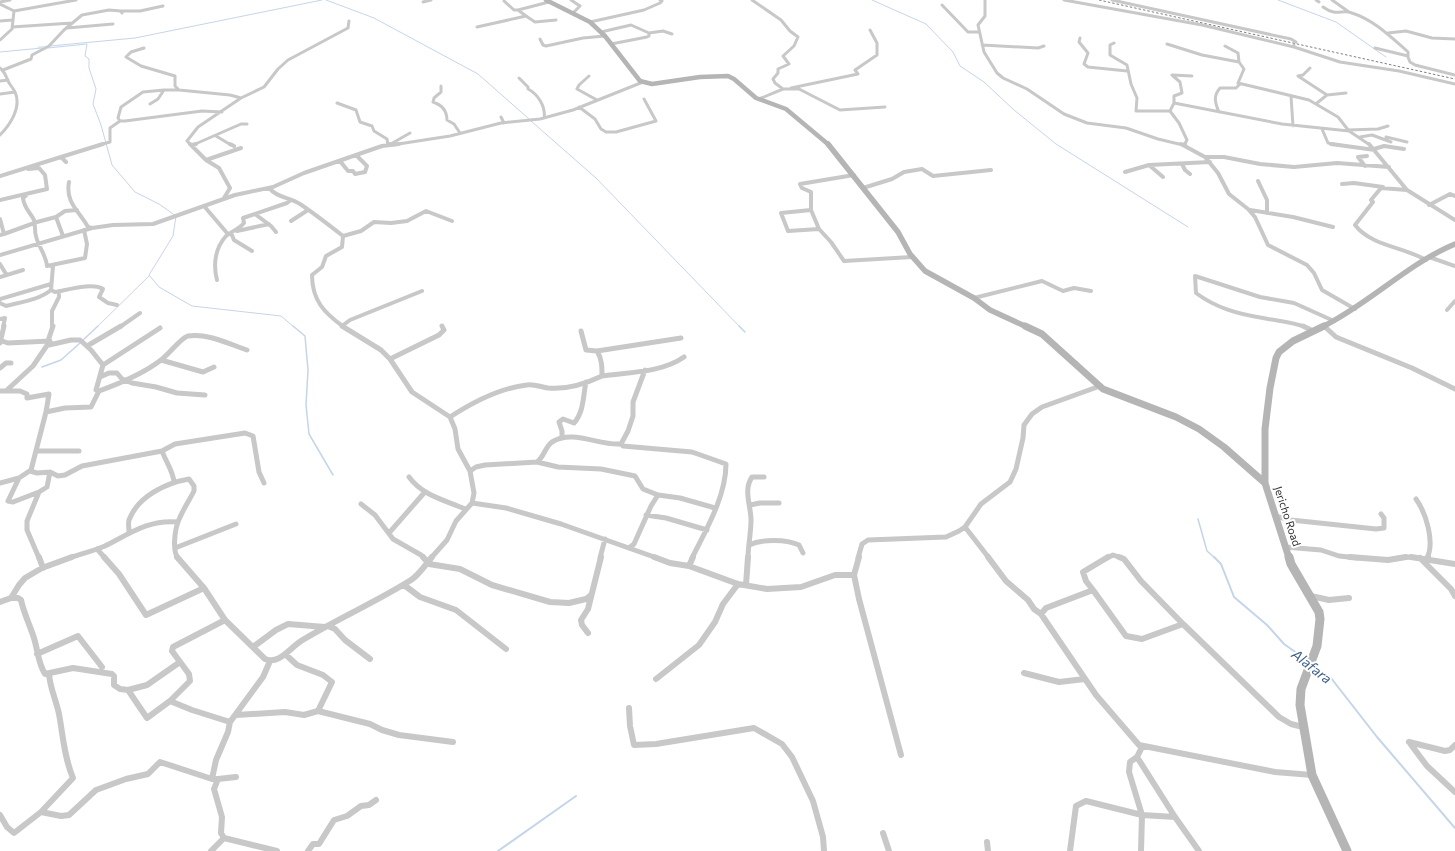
<svg xmlns="http://www.w3.org/2000/svg" width="1455" height="851" viewBox="0 0 1455 851" font-family="Commissioner,sans-serif">
	<style>
		.lines { fill: none; stroke-linecap: round; stroke-linejoin: round }
		.stream-far2 { stroke: #c5d5e9; stroke-width: 1 }
		.stream-far1 { stroke: #c5d5e9; stroke-width: 1.5 }
		.stream { stroke: #c5d5e9; stroke-width: 2 }
		.street-far3 { stroke: #c8c8c8; stroke-width: 3 }
		.street-far2 { stroke: #c8c8c8; stroke-width: 4 }
		.street-far1 { stroke: #c8c8c8; stroke-width: 5 }
		.street { stroke: #c8c8c8; stroke-width: 6 }
		.secondary-far3 { stroke: #b5b5b5; stroke-width: 4.5 }
		.secondary-far2 { stroke: #b5b5b5; stroke-width: 5.5 }
		.secondary-far1 { stroke: #b5b5b5; stroke-width: 7 }
		.secondary { stroke: #b5b5b5; stroke-width: 9 }
		.rail { stroke: #808080; stroke-width: 1; stroke-dasharray: 2.5 2; stroke-linecap: butt }
		.labels { text-anchor: middle; dominant-baseline: central; stroke-width: 4; stroke-linejoin: round; paint-order: stroke }
		.street-label { font-size: 11px; fill: #2b2b2b; stroke: #fff }
		.near-water-label { font-size: 14px; font-style: italic; fill: #3e6089; stroke: #fff }
	</style>
	<rect width="100%" height="100%" fill="#fff"/>
	<g class="lines">
		<path class="stream-far2" d="M326,0L374,18L478,74L529,119
			M872,0L926,24L953,52L960,66L984,82L1014,110L1056,144L1188,227
			M1278,0L1336,22L1386,57
			M50,46L135,38L322,0
			M38,47H46
			M48,48L87,44L85,56L89,59V68L96,89L93,104L101,125L112,165L135,192L159,204L176,216L173,236L149,275L159,287L192,306L281,316L294,327
			M0,52L42,48
			M531,121L596,178L740,327
			M97,327L149,276"/>
		<path class="stream-far1" d="M293,326L305,336L308,370L306,405L309,434L333,475
			M739,326L745,332
			M83,340L98,326
			M42,367L61,360L80,343
			M1198,519L1207,551L1215,558"/>
		<path class="stream" d="M1214,557L1221,564L1234,597L1267,625L1284,644L1308,661
			M1314,666L1331,678L1377,737L1455,828
			M498,851L576,796"/>
		<path class="street-far3" d="M571,0L580,6L573,13
			M752,0L781,20L790,31L798,37L794,46L783,56L789,64L778,69V73L773,79L775,83L783,89L759,99
			M985,0V16L978,25L984,52L997,73L1003,78L1027,89L1064,114L1087,123L1126,128L1158,139L1183,145
			M1064,0L1202,25L1294,47
			M1112,0L1291,39L1296,42
			M1316,0L1319,2
			M1332,0L1349,12
			M504,1L514,10H518
			M0,2L10,0
			M423,2L431,0
			M0,4L14,11L12,29L0,40
			M942,5L968,32H979
			M1323,7C1337,17 1341,9 1352,13C1374,20 1391,37 1408,52V56L1375,48
			M14,11L76,0
			M119,11H140L163,6
			M526,16L535,22L556,20
			M0,21L12,20
			M590,22L644,10L660,3L662,1L660,0
			M12,27L72,23
			M477,27L526,16L518,10L549,2
			M67,28L113,24
			M601,32L631,25L649,33L663,31L672,34
			M1388,33L1406,31L1432,38L1455,39
			M1080,38L1079,42L1088,53L1084,64L1088,67L1127,71
			M540,39L543,45L546,46L583,38L605,36
			M1114,43L1110,45V55L1127,65L1131,84L1137,98L1136,111H1170
			M611,44L647,37L649,36V33
			M1167,44L1202,55L1239,62
			M982,45L1038,48L1044,46
			M1294,45V47L1340,62L1399,71L1455,84
			M1225,46L1238,53L1239,62L1244,69L1238,83L1309,100L1338,117L1349,131L1370,145
			M144,48L131,52L126,57L141,66L175,76V86L179,90L230,95L241,98
			M1408,57L1410,62L1415,65L1455,75
			M0,68C5,72 6,76 8,81C10,85 13,88 15,92C22,107 10,125 0,135
			M1310,68L1303,75L1298,76L1327,95L1317,103
			M3,70L31,59L32,55L49,46L64,30L82,15L109,10L121,11L122,13
			M589,76L579,85L577,89L597,100
			M519,78L528,87V89C538,94 546,107 544,118
			M0,81L8,80
			M441,86V92L434,98L433,102C442,105 447,110 447,120L454,124L460,133
			M791,88L858,74L855,70L877,55V43L870,30
			M783,89H799L840,110L885,107
			M164,90L143,92L121,107L118,118L120,121H125L202,111L222,112
			M0,94L15,92
			M1327,95L1346,93
			M1291,96L1293,126
			M337,103L356,110L360,122L372,126L374,131L387,139L388,145
			M1174,103L1282,124L1349,131
			M150,104L158,99L164,90H179
			M579,107L595,119L601,129L606,132H616L656,121L644,99
			M1219,112C1215,103 1213,96 1220,88H1236L1240,84
			M501,117L504,123
			M1322,129L1328,143L1338,145
			M1348,130L1378,129L1388,126
			M216,136L231,145
			M1360,137L1372,135L1391,142
			M1386,137L1407,142
			M99,145L110,142V128L120,121
			M191,145L187,141L198,127L241,98L264,87L278,69L288,60L348,28L349,21
			M193,145L241,124H247
			M389,145L410,133
			M392,145L450,136L501,123L540,119L573,110L643,82
			M1184,145L1187,140L1179,123L1170,111L1174,103V96L1182,93L1180,82L1172,75L1192,76"/>
		<path class="street-far2" d="M190,144L206,160L219,168L230,188L224,198
			M230,144L234,146
			M388,144V145L391,144
			M1181,144L1205,157L1218,173L1229,194L1248,209L1255,217L1268,245L1307,265L1314,273L1322,290L1355,309
			M1331,144L1375,150
			M1369,144L1407,190L1455,220
			M192,145L196,144
			M1184,145L1185,144
			M1374,149L1384,146L1404,149
			M61,157L103,144
			M1205,157H1224L1260,164L1294,167L1337,163L1389,167
			M206,160L241,148
			M340,161L348,171H353L355,174L365,172L367,166L356,155
			M1182,164L1185,170L1190,174
			M1149,165L1163,177
			M1365,166L1358,157L1367,156
			M1125,172L1149,165L1210,162
			M0,176L61,157L66,162
			M1258,181L1267,200V213
			M69,182C65,202 79,211 88,227L92,228
			M1342,184L1354,183L1383,187
			M269,188C277,198 290,197 300,204C315,214 329,225 343,236L342,247L326,256L322,267L312,275C312,300 324,313 344,327
			M863,188L892,179L904,172L922,169L933,176L991,170
			M1407,190L1381,188L1371,200L1373,202L1355,225C1371,246 1404,247 1426,260
			M29,193L23,198C24,208 30,212 34,220C36,226 34,231 36,236C38,247 46,254 47,266L85,258L87,244L84,230
			M0,200L47,189L45,175L39,168L28,169
			M1429,205L1450,194L1455,196
			M204,206L227,233L232,235L234,240L252,251
			M811,210V192L802,188L800,184L854,175
			M811,210L819,229L788,231L781,213Z
			M1250,210L1293,217L1333,227
			M255,214L271,226L276,232
			M0,219L4,234L0,235
			M291,221L308,210
			M819,229L831,242L844,261L912,257
			M237,231L269,224
			M4,234L37,222L56,217
			M63,236L56,217L65,211L77,210
			M343,236L361,231L374,222L391,223L407,221L426,211L452,221
			M0,255L92,228L113,225L153,224L235,195L273,187L304,173L382,146L399,144
			M1429,257L1455,266
			M0,264L6,274
			M0,277L23,270
			M217,280C213,265 215,248 226,236C232,231 239,229 244,223L243,218L287,203L291,200
			M51,290L55,292C67,290 93,282 103,289L99,297L108,303L117,305
			M974,298L1042,281L1063,291L1074,288L1091,291
			M0,299L51,284
			M0,303L6,306C21,302 39,300 51,290L53,266
			M1447,310L1455,301
			M0,319L5,318L3,327
			M342,326L350,320L422,291
			M1324,326L1325,327
			M52,327V311L59,297V291
			M120,327L140,313
			M1305,327C1292,322 1277,321 1263,318C1238,314 1216,308 1196,293L1195,276L1260,297L1294,303L1334,321"/>
		<path class="street-far1" d="M342,326L381,350L390,359L412,392L450,417L455,429L458,449L470,471L474,493L472,503L456,521L447,540L431,558
			M1303,326L1313,331
			M1324,326L1336,337L1412,368L1455,389
			M2,341L8,343L50,341L33,366L7,390
			M48,341L53,326
			M0,343L4,326
			M49,345L71,340H80L91,350L103,365L96,390L99,391
			M87,346L121,326
			M597,351L681,338
			M390,359L439,335L444,330L442,326
			M161,360L203,372L214,367
			M103,365L160,328
			M0,368L6,363H11
			M602,376C629,372 661,373 684,357
			M100,377L109,373H117L122,379L132,383L156,387L177,393L205,395
			M0,391H20L27,394V398L49,394L46,412L31,470L19,478L0,483
			M46,412L65,408L91,407L99,391C121,383 143,374 161,360C169,354 182,337 188,336C208,333 229,344 247,350
			M450,417C473,402 499,388 527,385C534,384 541,387 548,388C567,390 585,384 602,376C602,367 602,359 597,351L586,350L581,331
			M562,438V431L559,422L563,419L574,423C584,412 583,396 586,382
			M621,444L623,446L692,452L726,464C726,496 706,530 692,558
			M36,451H79
			M162,451L175,444L245,433L253,436L259,472L264,483
			M537,462C544,457 545,447 552,442C573,429 599,446 621,444L628,431L633,416V402L645,370
			M30,471L37,473L50,472L58,476L65,475L82,466L162,451C166,462 173,471 174,482
			M470,471L476,467L485,465L537,462L558,467L601,469L635,476L643,489L658,495L680,498L715,508
			M409,477C423,496 445,500 465,509
			M19,478L8,501L13,502L39,492
			M1416,499C1426,513 1435,542 1427,558
			M472,503L506,508L561,524L657,558
			M361,504L375,515L393,539L421,555L424,558
			M750,505L760,503H779
			M646,515L666,518L707,530
			M1275,516L1291,520L1376,529L1384,528V518L1381,514
			M965,527L989,558
			M129,532C129,528 128,523 129,520C138,496 166,483 189,479L194,486V491C189,501 182,511 178,522C175,530 172,551 178,558
			M389,533L424,493
			M749,545C762,539 786,539 799,545L803,553
			M1285,547L1321,550L1339,556L1358,558
			M175,548L236,524
			M629,548L634,544L651,506L658,495
			M97,549L105,558
			M39,558L27,530V521L39,492L47,487L50,472
			M69,558C81,554 93,551 105,546C129,534 149,519 178,522
			M600,558L605,539
			M748,558C748,546 751,533 751,520C751,506 743,490 752,477H764
			M858,558L862,544L868,540L946,537L959,531L965,527L981,504L1010,482L1016,469L1023,438L1024,425L1032,414L1042,407L1100,386
			M1107,558L1113,555L1122,558
			M1399,558L1408,557L1421,558"/>
		<path class="street" d="M39,557L43,568
			M104,557L119,574L146,615L204,588
			M177,557L204,588L225,620L265,659C279,665 290,648 301,641C337,619 376,602 411,580C419,575 426,564 432,557
			M423,557L429,564L460,569L492,585L550,602L569,603L586,599L591,595
			M654,557L670,563L689,566L738,584L767,589L801,587L835,575H854L859,599L901,755
			M988,557L1006,581L1028,600L1034,609L1041,614L1096,695L1139,745L1275,772L1312,775
			M1119,557L1124,559L1141,581L1183,624
			M1350,557L1388,560L1406,557
			M1411,557L1455,564
			M1420,558L1451,589L1455,596
			M1427,559L1428,557
			M689,566L693,557
			M854,575L859,557
			M404,585L420,597L456,610L506,649
			M746,585L748,557
			M1093,590L1086,581L1083,572L1108,557
			M1311,596L1329,600L1349,598
			M11,598H18L21,600C24,614 30,625 34,638C38,651 38,663 45,674L73,668L112,674L114,676V685L120,689L128,690L147,718L170,701L192,710L230,722
			M0,602L11,598L19,585L25,578L42,568L72,557
			M1041,614L1046,608L1093,590L1126,636L1142,639L1183,624L1279,717L1291,724L1303,727
			M328,626L335,629L345,640L370,659
			M588,633L582,625L581,620L588,609L601,557
			M253,647L276,630L288,624L325,627
			M37,654L78,636L102,667
			M285,654L297,665L323,675L332,682L318,711
			M1024,673L1059,682L1085,679
			M656,679L699,645L715,622L723,604L738,584
			M128,690L147,685L180,662
			M170,701L190,681L189,674L172,651L173,647L225,620
			M629,708L630,726L634,745L656,744L754,728L782,744L792,757L813,801L823,837L824,851
			M236,715L285,712L304,715L318,711L370,724L382,730L399,735L453,742
			M1409,742L1427,766L1455,792
			M1409,742L1445,751L1450,750L1455,745
			M1137,757L1175,817L1199,851
			M218,779L236,777
			M41,812L61,816L69,815L96,790L126,779L148,774L160,762L212,779
			M0,815L7,827L14,833L41,812L73,778C64,757 63,735 59,714C56,700 50,688 49,674
			M883,833L889,851
			M224,838L277,851
			M987,842L988,851
			M211,851L224,838L221,833L222,817L214,789L218,779H212L216,760L228,732L230,722L263,677L270,661
			M308,851L313,844H319L334,820L347,816L361,806L369,805L376,800
			M1070,851L1076,806L1086,801L1142,815L1175,817
			M1141,851L1142,815L1129,772L1130,762L1137,757L1142,747"/>
		<path class="secondary-far3" d="M546,0L590,22L605,36L640,81L652,84L700,77L728,76L734,79L756,98L786,109L829,145"/>
		<path class="secondary-far2" d="M828,144L898,232L910,254L925,271L974,298L990,310L1027,327
			M1322,327C1369,304 1407,264 1455,244"/>
		<path class="secondary-far1" d="M1025,326L1042,334L1103,389L1176,417L1199,429L1224,447L1265,483
			M1289,558L1265,483V429L1270,388L1276,358L1279,352L1293,341L1324,326"/>
		<path class="secondary" d="M1289,557L1291,564L1319,612L1320,619L1317,646L1301,689L1300,705L1312,775L1347,851"/>
		<path class="rail" d="M1099,0L1455,79"/>
	</g>
	<g class="labels">
		<g class="street-label">
			<text transform="translate(1288 516) rotate(72)">Jericho Road</text>
		</g>
		<g class="near-water-label">
			<text transform="translate(1312 666) rotate(38)">Alafara</text>
		</g>
	</g>
</svg>
